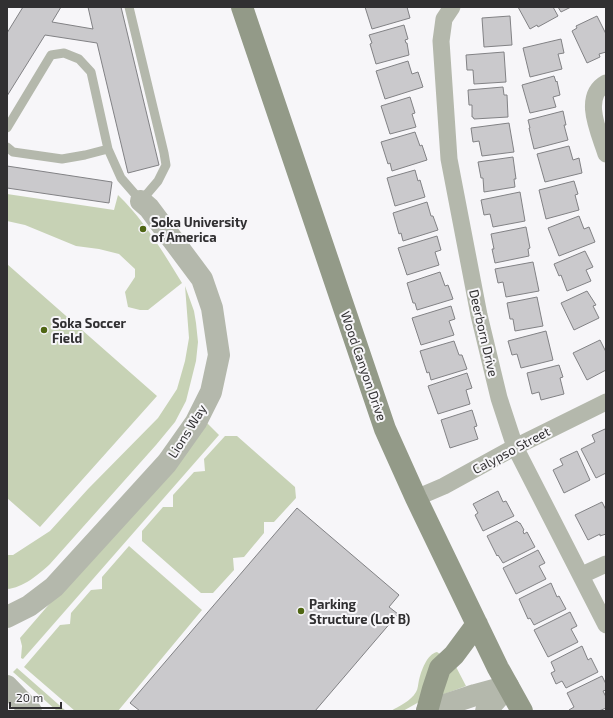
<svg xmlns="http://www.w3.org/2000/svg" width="613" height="718" viewBox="0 0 613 718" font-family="'Exo 2',sans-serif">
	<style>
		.green { fill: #c7d2b5 }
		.building { fill: #cac9cc; stroke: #828285 }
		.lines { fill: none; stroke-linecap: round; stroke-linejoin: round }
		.service { stroke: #b4b8ac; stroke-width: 9 }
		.minor { stroke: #b4b8ac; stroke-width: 17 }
		.tertiary { stroke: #b4b8ac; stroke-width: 22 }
		.secondary { stroke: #939a88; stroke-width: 22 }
		.poi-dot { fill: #4f6613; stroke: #f7f6f9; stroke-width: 1.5 }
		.labels { text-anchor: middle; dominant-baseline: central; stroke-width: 4; stroke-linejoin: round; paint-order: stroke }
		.poi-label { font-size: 13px; font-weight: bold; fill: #313032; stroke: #f7f6f9; text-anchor: start }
		.street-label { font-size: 13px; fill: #313032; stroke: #f7f6f9 }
	</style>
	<rect width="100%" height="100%" fill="#f7f6f9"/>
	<path class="green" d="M7,194L114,210L118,195C144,220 163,252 182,283L148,310H140L128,307L125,292L135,277V269L119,254L99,249L76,246L25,225L7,221Z
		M7,264L157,396L40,527L7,498Z
		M185,286L194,311L196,323L198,342L196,361L186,401L175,422L156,445L50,564C39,574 23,588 7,589V555H13L50,531L88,489L158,418L177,389L185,361L189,338Z
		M203,419L219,435L23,659L21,658L22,646L20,638L172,462Z
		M225,436H237L295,487L296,498L274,522H264V533L244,557L233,558L234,570L213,593H201L142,541V531L163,507H173V495L194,472L205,471L204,459Z
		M129,546L202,610L118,711H75L24,667L60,625L70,624L71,613L91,590L102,589V577Z
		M437,652L440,654L419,702L403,711H391C399,706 411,701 416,692C418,689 418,684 419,680C421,671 427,654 437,652Z
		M454,663L466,686L439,696Z
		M17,668L66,711H57L13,672Z"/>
	<path class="building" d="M23,7H61L52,22L93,29L88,7H121L159,165L128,173L97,43L45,35L7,96V33Z
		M365,7H407L410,18L372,29Z
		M518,7H553L558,16L538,27L537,25L530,29Z
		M558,7H571L561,12Z
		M510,16L512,45L484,47L482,18Z
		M597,16L606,34V52L599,54L600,57L587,63L572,31L577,28L576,26Z
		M404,25L408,39L405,40L406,43H407L409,55L376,64L370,44L372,43L369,35Z
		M561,39L564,53L558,54L562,69L530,77L523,48Z
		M504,52L506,82L474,84L473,70H467L466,55Z
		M408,61L412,74L418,72L423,87L385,99L376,71Z
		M554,76L556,82L557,81L560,95L553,97L556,107L530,113L522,85Z
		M503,87L504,95H507L508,117L474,119L473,117H472V105H469L468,90Z
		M410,97L415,113L412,114L416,127L390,134L381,106Z
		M563,111L566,125H564L568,140L534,149L529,128H530L528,120Z
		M509,123L514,152L482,156L479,141L473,142L471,128Z
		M415,132L420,146L422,145L427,160L392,171L390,163L388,164L381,142Z
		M569,146L573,160L579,158L582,173L545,182L537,154Z
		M513,157L516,179H514L515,187L484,192L483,178H481L478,162Z
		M7,166L112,182L109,203L7,188Z
		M415,170L418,181L420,180L425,197L395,206L387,178Z
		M574,181L578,194L575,195L579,210L546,219L539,190Z
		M520,192L525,221L493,227L490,214L484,215L481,200Z
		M427,202L431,216H433L438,230L403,241L401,233L399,234L393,213Z
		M579,216L584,229L589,227L595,242L559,256L548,228Z
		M526,227L530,248L528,249L529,256L495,263L492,249H494L491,234Z
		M437,236L441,250L435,252L439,265L407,275L398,248Z
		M585,251L593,267L586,270L591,281L567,291L561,275L559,276L554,264Z
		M533,262L539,291L506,297L503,282L498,283L495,269Z
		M440,272L445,286L448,285L453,299L417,310L415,303H413L407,283Z
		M587,291L596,305L593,306L599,318L574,330L561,303Z
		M537,297L543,326L515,331L513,319H510L507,303Z
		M451,306L455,319L449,321L454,335L421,345L412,318Z
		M546,331L553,360L521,368L517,354L512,355L508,341Z
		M600,340L606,352V370L587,380L573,353Z
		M454,341L459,355H462L467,369L431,380L429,372L427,373L420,351Z
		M559,365L563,377L560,378L564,394L541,400L539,392L532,394L527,373Z
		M467,373L472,388L466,390L470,404L438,414L428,386Z
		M472,410L477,426L474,427L478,439L450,448L441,420Z
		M605,429L606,432V473L596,478L581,449L595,442L592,435Z
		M577,451L590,480L564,493L553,470L563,465L560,459Z
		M498,491L503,502L506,501L514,516L483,531L475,515L478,513L473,504Z
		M602,502L606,510V534L600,536V534L588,540L575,515Z
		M297,508L399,595L389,607L398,614L315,711H140L130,703Z
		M517,521L519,523H520L524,530L523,531L524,534L527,532L535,547L503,563L498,555L497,556L487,536Z
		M538,550L545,563L539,566L546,579L516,594L503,568Z
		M551,583L557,597L559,596L566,609L534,625L530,618L528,619L519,599Z
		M570,612L577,626L571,629L578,642L548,657L534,630Z
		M582,646L588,660L591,658L598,672L566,688L562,681L556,684L551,673L555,671L551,662Z
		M602,676L606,684V690L603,691L606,697V708L599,711H570L569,710L574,707L567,693Z"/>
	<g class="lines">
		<path class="service" d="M7,128L51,55L64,53L79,59L91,72L108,149L121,178L141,201L158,181L166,165L164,153L129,7
			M7,147L13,152L62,159L85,155L108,149"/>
		<path class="minor" d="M452,7L444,19L441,41L449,159L479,315L499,398L515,447L606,625
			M606,83C581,97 600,134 606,154
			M416,498L444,486L515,447L606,402
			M582,575L606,564"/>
		<path class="tertiary" d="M7,617L29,606L54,587L167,463L196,422L211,392L219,355L212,308L202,279L149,208L141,201
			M7,686L31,711
			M427,711L475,695L508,686
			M486,711L508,686"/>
		<path class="secondary" d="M242,7L385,429L416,498L498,668L522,711
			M427,711L433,689L440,668L454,655L477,624"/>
	</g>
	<g class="poi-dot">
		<circle cx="143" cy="229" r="4"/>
		<circle cx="44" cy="330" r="4"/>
		<circle cx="301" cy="611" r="4"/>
	</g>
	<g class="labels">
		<g class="poi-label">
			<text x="151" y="222">Soka University<tspan x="151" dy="15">of America</tspan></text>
			<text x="52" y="323">Soka Soccer<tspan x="52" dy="15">Field</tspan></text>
			<text x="309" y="604">Parking<tspan x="309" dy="15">Structure (Lot B)</tspan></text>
		</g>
		<g class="street-label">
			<text transform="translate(484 333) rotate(77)">Deerborn Drive</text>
			<text transform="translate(364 366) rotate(71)">Wood Canyon Drive</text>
			<text transform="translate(187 431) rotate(-58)">Lions Way</text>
			<text transform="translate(511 450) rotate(-28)">Calypso Street</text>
		</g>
	</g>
	<rect width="613" height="718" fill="none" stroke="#313032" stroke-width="16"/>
	<path d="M10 702v6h51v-6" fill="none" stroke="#313032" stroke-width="2"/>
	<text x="16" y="702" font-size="12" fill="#313032" stroke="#f7f6f9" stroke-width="3" paint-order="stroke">20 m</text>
</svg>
